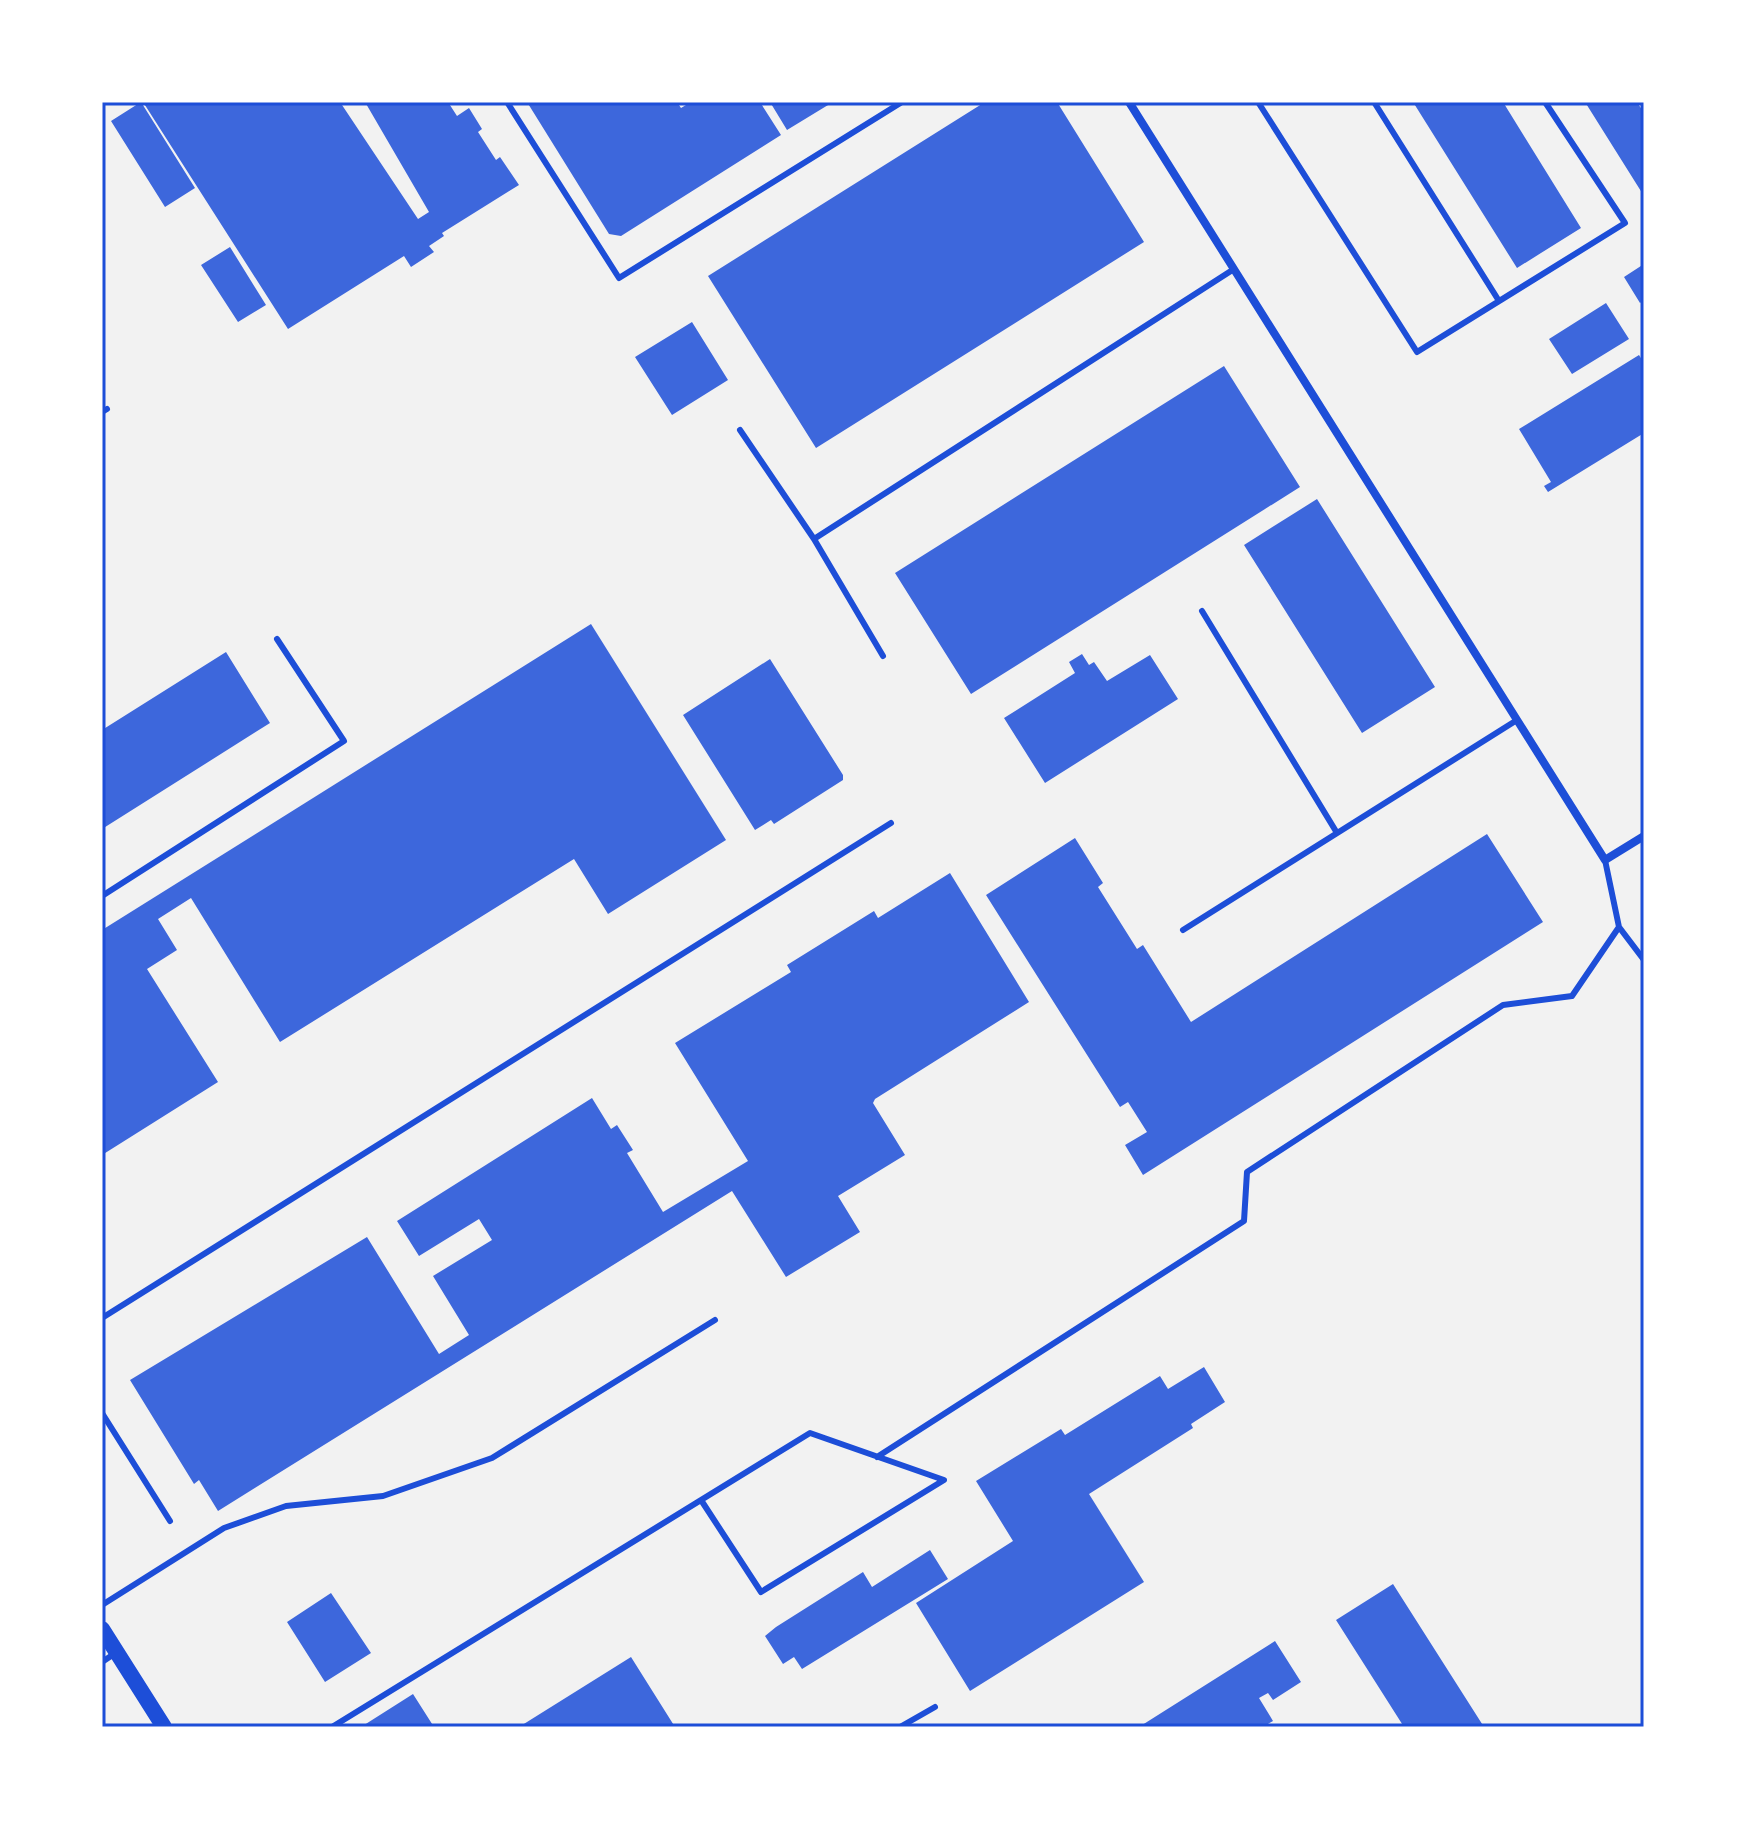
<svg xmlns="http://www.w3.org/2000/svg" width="1746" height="1829" viewBox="0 0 1746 1829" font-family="Poppins,sans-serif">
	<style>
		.building { fill: #3d67dc }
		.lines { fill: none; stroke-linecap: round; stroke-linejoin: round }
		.service { stroke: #1d4ed8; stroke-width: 6 }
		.minor { stroke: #1d4ed8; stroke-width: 8 }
		.secondary { stroke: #1d4ed8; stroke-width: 16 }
		.neatline { fill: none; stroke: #1d4ed8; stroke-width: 3 }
	</style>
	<rect width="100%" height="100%" fill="#f2f2f2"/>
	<path class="building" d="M141,102L195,188L165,207L111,121Z
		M143,102H340L418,219L429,212L365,102H448L457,116L469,108L482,129L478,132L496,160L500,157L519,185L442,233L444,236L429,246L434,252L411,267L404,256L288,329Z
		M527,102H677L681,108L691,102H760L781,135L621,236L609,234Z
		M770,102H833L787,130Z
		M985,102H1057L1144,242L816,448L708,276Z
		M1413,102H1503L1581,228L1517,268Z
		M1585,102H1637L1644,113V196Z
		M230,247L266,305L238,322L201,265Z
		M1644,264V300L1640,303L1624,277Z
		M1606,303L1629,339L1572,374L1549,339Z
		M692,322L728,380L672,415L635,357Z
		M1639,355L1644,363V433L1548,492L1544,486L1551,482L1519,429Z
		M1224,366L1300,487L971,694L895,573Z
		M1317,499L1435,687L1362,733L1244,545Z
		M591,624L726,840L608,914L574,859L280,1042L191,898L158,919L177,950L147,969L218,1082L102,1155V930Z
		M226,652L270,723L102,829V730Z
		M1082,654L1089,665L1094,662L1107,681L1150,655L1178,699L1045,783L1004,718L1075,673L1069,662Z
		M770,659L843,775V780L774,824L771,820L755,830L683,715Z
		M1487,834L1543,922L1143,1175L1125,1145L1147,1132L1128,1102L1120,1107L986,895L1075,838L1103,883L1098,887L1137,949L1143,945L1191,1022Z
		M950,873L1029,1002L875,1099L873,1103L905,1155L838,1196L860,1232L786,1277L732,1191L218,1511L199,1480L194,1484L130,1380L367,1237L439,1354L469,1335L433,1276L492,1240L479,1219L419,1256L397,1221L592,1098L611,1129L617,1125L633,1150L627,1153L663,1212L748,1161L675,1043L791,972L787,965L874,911L878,918Z
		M1204,1367L1225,1402L1191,1424L1193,1428L1089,1494L1144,1582L970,1691L916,1603L1013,1541L976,1481L1061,1429L1065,1435L1160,1376L1168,1389Z
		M930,1550L948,1579L802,1669L794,1657L783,1664L765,1636L776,1627L863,1572L872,1587Z
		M1393,1584L1484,1727H1404L1336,1620Z
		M331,1593L371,1653L325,1682L287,1622Z
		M1275,1641L1301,1682L1273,1700L1268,1693L1259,1698L1273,1721L1263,1727H1139Z
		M631,1657L675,1727H519Z
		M413,1694L434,1727H361Z"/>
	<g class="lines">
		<path class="service" d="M507,102L619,278L902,102
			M1258,102L1417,352L1625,223L1545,102
			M1374,102L1499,301
			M102,412L107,409
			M740,430L814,539L1234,269
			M814,539L883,656
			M1202,611L1337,833
			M102,896L344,741L277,639
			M1619,927L1644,960
			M1183,930L1517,720
			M102,1318L891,823
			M102,1413L170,1521
			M877,1457L1244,1221L1247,1172L1503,1005L1572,996L1619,927L1605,860
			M102,1605L224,1528L286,1506L383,1496L492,1458L715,1320
			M102,1662L117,1652
			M332,1727L810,1433L944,1480L761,1592L701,1500
			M900,1727L935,1707"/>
		<path class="minor" d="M1129,102L1605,860L1644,836"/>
		<path class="secondary" d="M102,1629L164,1727"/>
	</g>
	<rect width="1746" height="1829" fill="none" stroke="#ffffff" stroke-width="208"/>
	<rect x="104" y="104" width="1538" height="1621" class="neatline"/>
</svg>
